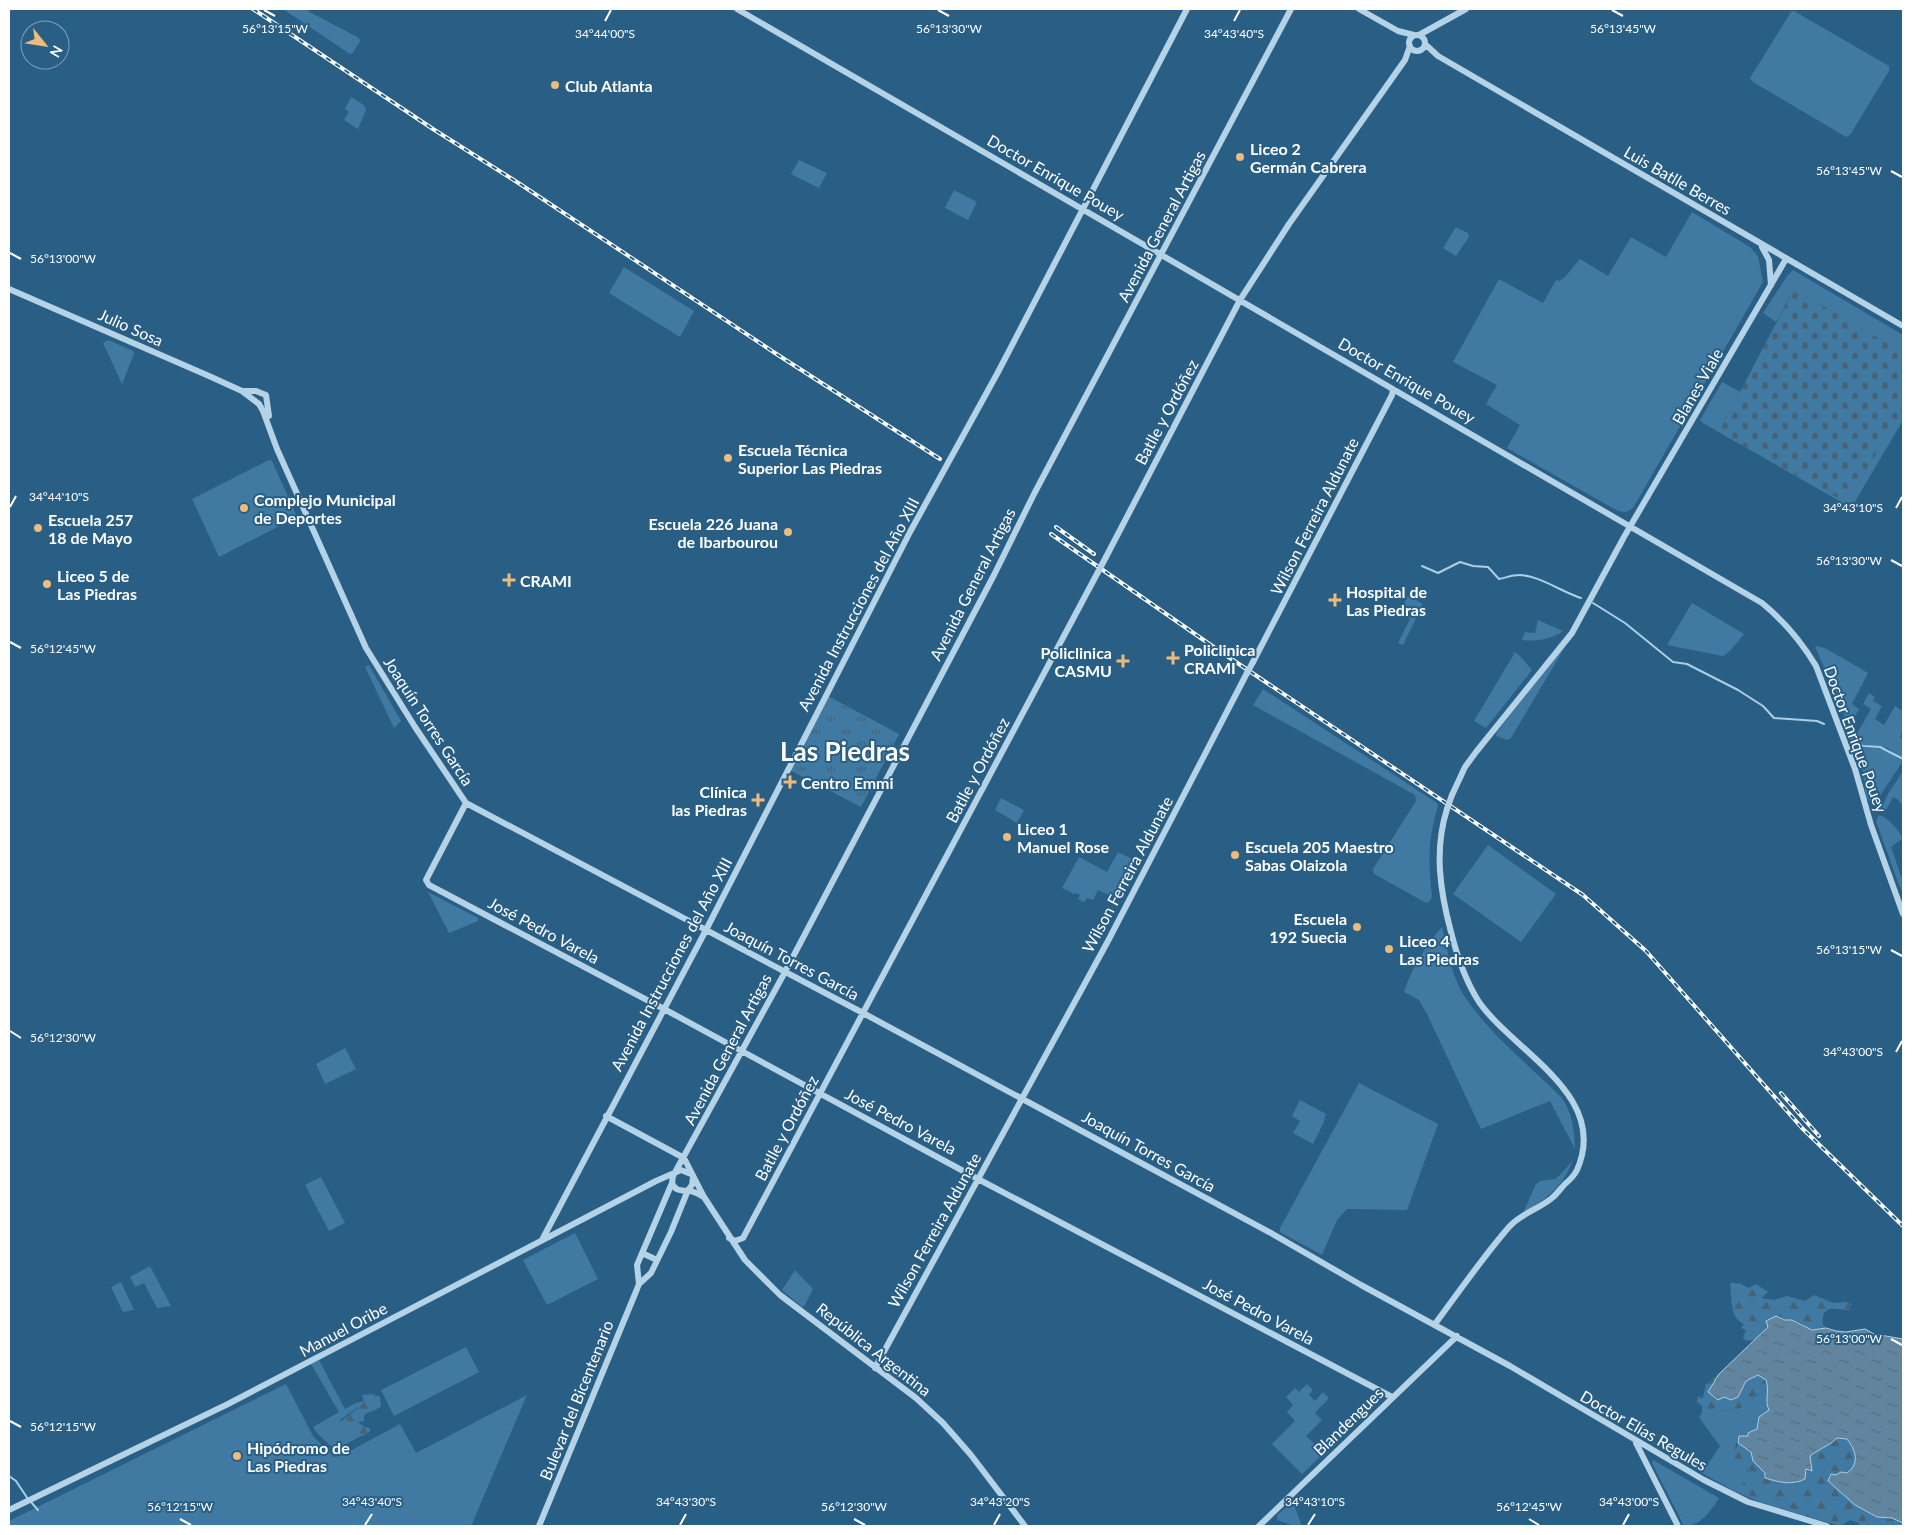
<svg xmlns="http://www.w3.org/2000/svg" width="1912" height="1535" viewBox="0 0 1912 1535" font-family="Lato,sans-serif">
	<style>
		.grass { fill: #4079a1 }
		.forest { fill: url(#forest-firs) }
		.cemetery { fill: url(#cemetery-stones) }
		.park { fill: url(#park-tufts) }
		.water { fill: url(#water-ripples); stroke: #aacfe7 }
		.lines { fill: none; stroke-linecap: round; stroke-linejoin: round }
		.stream { stroke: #aacfe7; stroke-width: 2 }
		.minor { stroke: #b5d3e7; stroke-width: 6 }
		.rail-casing { stroke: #fff; stroke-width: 4 }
		.rail { stroke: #2a5f85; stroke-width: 2; stroke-dasharray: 5.5; stroke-linecap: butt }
		.minor-bridge { stroke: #b5d3e7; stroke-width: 6 }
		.ticks { fill: none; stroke: #fff; stroke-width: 2 }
		.poi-dot { fill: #edbc7d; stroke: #2a5f85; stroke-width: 2 }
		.labels { text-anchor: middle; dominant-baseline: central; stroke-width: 4; stroke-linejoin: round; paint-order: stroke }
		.poi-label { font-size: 16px; font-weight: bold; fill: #fff; stroke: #2a5f85; text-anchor: start }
		.street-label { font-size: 16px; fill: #fff; stroke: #2a5f85 }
		.town-label { font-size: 26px; font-weight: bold; fill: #fff; stroke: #2a5f85 }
		.ticks-label { font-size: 12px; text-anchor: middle; fill: #fff; stroke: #2a5f85; stroke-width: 4; stroke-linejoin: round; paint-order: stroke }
	</style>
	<defs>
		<pattern id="forest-firs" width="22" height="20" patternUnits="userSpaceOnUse" patternTransform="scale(1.25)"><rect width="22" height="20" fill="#4079a1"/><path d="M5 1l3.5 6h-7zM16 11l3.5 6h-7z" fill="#466276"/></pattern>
		<pattern id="cemetery-stones" width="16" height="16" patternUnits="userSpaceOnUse" patternTransform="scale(1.25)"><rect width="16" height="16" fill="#4079a1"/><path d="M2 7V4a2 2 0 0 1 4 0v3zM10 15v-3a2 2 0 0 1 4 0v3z" fill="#466276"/></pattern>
		<pattern id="park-tufts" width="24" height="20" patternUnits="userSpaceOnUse" patternTransform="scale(1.25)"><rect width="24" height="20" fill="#4079a1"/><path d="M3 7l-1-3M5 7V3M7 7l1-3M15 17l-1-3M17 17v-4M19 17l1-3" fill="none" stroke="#466276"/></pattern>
		<pattern id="water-ripples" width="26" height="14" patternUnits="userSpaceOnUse" patternTransform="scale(1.25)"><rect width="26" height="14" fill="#61859e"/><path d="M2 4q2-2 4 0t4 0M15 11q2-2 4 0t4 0" fill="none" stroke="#596e7d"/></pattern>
	</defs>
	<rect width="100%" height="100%" fill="#2a5f85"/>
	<path class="grass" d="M283,9H304L359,38L360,41L353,53L350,54Z
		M1794,11L1889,66V71L1850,135L1846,137L1753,82L1750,78L1791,12Z
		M351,97L364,105L366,110L358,129L344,120L349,112L345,109Z
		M799,160L827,173L819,188L791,174Z
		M954,190L977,202L968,220L945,208Z
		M1692,212L1750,247L1758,256L1763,282L1633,508L1626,512L1618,511L1507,448L1520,425L1486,404L1497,385L1453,362L1499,279L1543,303L1556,280L1559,281L1565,277L1580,259L1608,276L1631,237L1666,257Z
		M1456,227L1468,233L1469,237L1456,256L1443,248Z
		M624,267L694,311L680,337L609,293Z
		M1793,270L1903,335V353L1794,289L1776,322L1763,313L1787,276Z
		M108,340L133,351L134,354L122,384L103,343Z
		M1722,382L1740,392L1721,428L1848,500L1903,408V420L1853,505L1848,506L1703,423L1700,420Z
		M269,460L272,461L297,517L219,557L192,499Z
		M1408,596L1423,604L1403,645L1398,643L1410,619L1399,614Z
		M1692,603L1744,634L1731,650L1723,656L1667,645Z
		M1538,620L1563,631C1553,639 1534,642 1522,640L1525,632L1535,633Z
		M1815,646L1825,648L1868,673L1852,704L1859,709L1849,728L1854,739L1871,709L1863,704L1869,693L1875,697L1873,701L1882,706L1875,719L1884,725L1895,706L1903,711L1901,714L1903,715V731L1900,737L1903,739V759L1887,748L1861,745L1848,735L1847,722Z
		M1565,647L1511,738L1507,740L1496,736L1497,732L1561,650Z
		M1513,651L1519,655L1532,670L1486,728L1474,721L1514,654Z
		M369,665L401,721L394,728L365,667Z
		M1263,689L1437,803L1438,806C1428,840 1428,861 1432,896L1430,901L1426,903L1421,900L1374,874L1373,869L1416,801L1415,795L1253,705Z
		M1853,741C1865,753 1872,745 1885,750C1892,752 1896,758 1903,761L1874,805L1866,797L1861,760L1852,742Z
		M1903,771V806L1898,800L1893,797L1884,814L1880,811L1889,792Z
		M1001,798L1024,810L1017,823L995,810Z
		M1879,815C1889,818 1897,829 1903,838L1891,847L1903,882V892L1899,885L1876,821Z
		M1488,845L1556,894L1521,942L1453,894Z
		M1118,852L1132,859L1135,862L1117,899L1098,890L1093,900L1087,898L1084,902L1078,899L1080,895L1076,893L1074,894L1062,888L1079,857L1107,872Z
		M428,892L478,918V921L449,933Z
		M1442,927C1448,952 1452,979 1467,1000C1491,1035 1531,1067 1561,1097C1573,1113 1574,1130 1575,1149L1550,1101L1481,1129L1428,1016L1419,1000L1404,992C1411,969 1426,945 1442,927Z
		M345,1048L356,1069L325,1084L316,1064Z
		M1359,1083L1438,1124L1407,1210L1347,1209L1337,1220L1322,1255L1280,1232V1228Z
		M1300,1100L1326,1114L1323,1124L1313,1144L1293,1133L1300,1121L1292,1116Z
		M1573,1160C1561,1189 1551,1194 1527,1211H1524L1536,1184L1541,1181L1555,1179L1561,1174Z
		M321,1177L345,1223L329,1231L305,1185Z
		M575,1233L598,1279L547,1305L523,1260Z
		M150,1266L171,1306L157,1308L144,1283L135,1287L130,1277Z
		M795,1270L813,1289L805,1305L802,1307L782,1290Z
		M121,1282L134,1310L123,1312L111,1287Z
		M466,1347L479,1372L394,1416L381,1390Z
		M319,1360L345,1409L356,1403L358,1407L340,1420C346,1429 350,1436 361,1436L335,1450L317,1433L313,1427L339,1412L311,1364Z
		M286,1384L313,1436L334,1457L347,1455L348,1452L400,1424L416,1453L527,1395L471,1526H9V1521Z
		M1307,1384L1313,1390L1309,1395L1315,1401L1323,1392L1329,1398L1315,1413L1322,1420L1306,1436L1324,1453L1302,1474L1272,1444L1295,1421L1287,1412L1293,1405L1286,1397L1295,1388L1299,1392Z
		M1769,1390L1766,1403L1769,1410L1758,1429L1748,1433V1437L1739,1436L1735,1448C1739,1459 1746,1467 1751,1477L1743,1478L1742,1483L1776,1501L1783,1499L1792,1509V1512L1757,1501L1734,1491L1702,1473L1720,1446L1703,1423L1711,1420L1714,1411C1724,1411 1741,1410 1749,1403C1757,1396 1758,1391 1769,1390Z
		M1653,1460L1719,1498C1711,1511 1701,1526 1684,1526L1652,1463Z
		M1292,1503L1294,1505L1302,1526H1294L1277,1520V1515Z"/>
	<path class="forest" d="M1730,1283H1739L1749,1288L1756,1284L1768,1292L1761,1298L1774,1300L1787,1296L1805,1301L1814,1295L1833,1303L1846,1302L1852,1304L1849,1310C1834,1309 1821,1304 1823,1325L1826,1328C1803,1332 1809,1324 1792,1320C1786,1319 1782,1319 1776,1316L1768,1327L1754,1341L1745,1340L1743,1338L1746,1330L1741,1328L1744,1324C1729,1317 1732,1298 1730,1283Z
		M1719,1374L1724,1397H1738L1746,1381L1758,1375L1766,1380L1769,1390C1758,1391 1757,1396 1749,1403C1742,1410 1724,1411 1714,1411L1711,1420L1703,1423L1699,1418L1702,1412V1406L1697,1402L1698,1397L1703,1398L1706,1384Z
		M374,1394L380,1397L381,1406C376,1411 369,1411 364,1415V1421L358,1422L363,1426L371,1429C366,1438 353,1439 347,1431L344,1432L337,1429L336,1425L358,1408L356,1403L364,1401L362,1395Z
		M1837,1438L1847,1439L1852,1446L1857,1460L1853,1468L1847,1473L1841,1472L1828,1482L1877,1517L1892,1518L1903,1523V1526H1861L1859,1523L1850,1520L1840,1526L1792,1512V1509L1783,1499C1771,1502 1759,1500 1748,1494L1746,1484L1742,1482L1743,1478L1751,1476L1747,1469L1733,1458L1738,1443L1751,1452L1753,1461L1765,1473L1806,1469L1811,1471L1810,1456C1819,1449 1829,1446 1837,1438Z"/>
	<path class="cemetery" d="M1794,289L1903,353V408L1848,501H1843L1722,434L1721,428Z"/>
	<path class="park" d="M828,696L899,734L861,807L790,770Z"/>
	<path class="water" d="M1776,1316L1785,1320H1792L1812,1330L1826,1328L1836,1331L1846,1332L1865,1329L1874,1334L1903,1339V1523L1892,1518L1877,1517L1855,1505L1828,1481L1831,1474L1836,1475L1841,1472L1847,1473C1860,1463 1856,1451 1847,1439L1837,1438C1829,1446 1819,1449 1810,1456L1812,1471L1806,1469L1805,1479C1792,1486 1779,1482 1765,1478V1473L1753,1461L1751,1452L1738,1443L1739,1436H1748V1433L1757,1429L1759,1417L1769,1410C1764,1400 1770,1393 1766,1380L1758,1375L1746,1381L1738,1397L1731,1400L1724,1397L1718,1400L1708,1392L1719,1374L1768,1327L1766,1321Z"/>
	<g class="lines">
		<path class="stream" d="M1422,566L1438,573L1460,562L1473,566L1488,567L1499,579C1505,578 1512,575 1519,575C1538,575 1562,592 1581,598
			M1593,603L1625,623L1673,662L1687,664L1738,690L1763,706L1774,718L1817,721L1824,724
			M1850,738L1863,746L1880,747L1903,759
			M9,1476L16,1481L28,1499
			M31,1502L38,1510"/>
		<path class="minor" d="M737,9L1762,603C1784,621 1801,641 1816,666L1855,769L1871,825L1903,914
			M1359,9L1398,31L1414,35
			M1419,35L1466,9
			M1409 43a8 8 0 1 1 16 0a8 8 0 1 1-16 0Z
			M1425,44L1438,56L1903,326
			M1762,247L1769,260L1771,285
			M9,289L209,376L242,391L259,404L263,411L277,449L366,648L415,727L466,803L863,1013L1271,1233L1361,1285L1510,1366L1704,1480L1748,1502L1827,1526
			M242,391H256L266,395L269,416
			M1106,557L1240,300L1289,224L1405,60L1410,46
			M1253,662L1392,395L1393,389
			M1452,795L1465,767L1476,752L1572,633L1624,537L1786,259
			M466,803L426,880L429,885L664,1009L978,1179L1392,1397
			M606,1116L684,1158L704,1197L745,1260L780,1295L916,1398L943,1423L971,1455L1025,1526
			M672,1183C676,1192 681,1190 689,1191C694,1191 700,1195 704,1197
			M729,1238L735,1241L743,1238L1098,572
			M542,1240L706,930L910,532L997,374L1187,9
			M642,1253L657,1260
			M639,1284L651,1273L671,1232L688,1190L692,1185L693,1177
			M1435,1324C1459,1292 1482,1258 1509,1227C1520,1214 1539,1209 1552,1198C1557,1194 1561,1188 1565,1184C1571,1179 1574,1176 1577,1170C1610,1095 1515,1053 1479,1002C1465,980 1457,956 1451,932C1440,891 1434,850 1447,809
			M875,1368L1108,941L1247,673
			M1636,1443L1678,1526
			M9,1510L228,1404L656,1181L681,1170L691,1174
			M539,1526L635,1294L639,1284L637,1265L672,1183L673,1176L785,972L994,575L1034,494L1291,9
			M1259,1526L1457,1336"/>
		<g class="rail-casing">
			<path id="rail" d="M253,9L433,129L520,184L778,355L940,459
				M1056,527L1094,554
				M1051,534L1218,650L1583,895L1646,951L1802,1128L1903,1226
				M1781,1093L1819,1136"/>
		</g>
		<use href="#rail" class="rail"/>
		<path class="minor-bridge" d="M1098,572L1106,557
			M1247,673L1253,662
			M1447,809L1452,795"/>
	</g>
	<path class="ticks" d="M264,10L275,16M938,10L949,16M1612,10L1623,16M605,21L611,10M1234,21L1240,10M1891,171L1902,177M10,253L21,259M10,507L16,496M1896,508L1902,497M1891,560L1902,566M10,642L21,648M1891,950L1902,956M10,1031L21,1038M1896,1052L1902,1041M1891,1339L1902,1345M10,1421L21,1427M180,1519L191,1525M854,1519L865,1525M1529,1519L1539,1525M365,1525L372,1514M680,1525L686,1514M994,1525L1000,1514M1308,1525L1315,1514M1623,1525L1629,1514"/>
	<g class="poi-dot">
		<circle cx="555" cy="85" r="5"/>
		<circle cx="1240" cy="157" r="5"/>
		<circle cx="728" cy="458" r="5"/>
		<circle cx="244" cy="508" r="5"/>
		<circle cx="38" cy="528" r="5"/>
		<circle cx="788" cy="532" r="5"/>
		<path d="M506.5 572.5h5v5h5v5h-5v5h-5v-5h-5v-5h5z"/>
		<circle cx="47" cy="584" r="5"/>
		<path d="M1332.5 592.5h5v5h5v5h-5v5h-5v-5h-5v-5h5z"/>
		<path d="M1170.5 650.5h5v5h5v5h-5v5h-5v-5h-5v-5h5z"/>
		<path d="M1120.5 653.5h5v5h5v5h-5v5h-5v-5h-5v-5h5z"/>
		<path d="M787.5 774.5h5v5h5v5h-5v5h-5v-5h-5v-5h5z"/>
		<path d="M755.5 792.5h5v5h5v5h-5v5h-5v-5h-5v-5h5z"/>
		<circle cx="1007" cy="837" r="5"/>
		<circle cx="1235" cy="855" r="5"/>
		<circle cx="1357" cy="927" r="5"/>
		<circle cx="1389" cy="949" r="5"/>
		<circle cx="237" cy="1456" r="5"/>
	</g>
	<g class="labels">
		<g class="poi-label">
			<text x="565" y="85">Club Atlanta</text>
			<text x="1250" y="148">Liceo 2<tspan x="1250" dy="18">Germán Cabrera</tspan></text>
			<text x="738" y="449">Escuela Técnica<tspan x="738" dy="18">Superior Las Piedras</tspan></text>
			<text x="254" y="499">Complejo Municipal<tspan x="254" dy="18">de Deportes</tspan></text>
			<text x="48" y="519">Escuela 257<tspan x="48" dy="18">18 de Mayo</tspan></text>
			<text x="778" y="523" text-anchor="end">Escuela 226 Juana<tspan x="778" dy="18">de Ibarbourou</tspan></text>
			<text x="57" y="575">Liceo 5 de<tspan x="57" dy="18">Las Piedras</tspan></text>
			<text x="520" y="580">CRAMI</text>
			<text x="1346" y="591">Hospital de<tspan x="1346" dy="18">Las Piedras</tspan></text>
			<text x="1184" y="649">Policlinica<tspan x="1184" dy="18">CRAMI</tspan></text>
			<text x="1112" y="652" text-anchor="end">Policlinica<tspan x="1112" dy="18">CASMU</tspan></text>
			<text x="801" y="782">Centro Emmi</text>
			<text x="747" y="791" text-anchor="end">Clínica<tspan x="747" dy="18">las Piedras</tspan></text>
			<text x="1017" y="828">Liceo 1<tspan x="1017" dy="18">Manuel Rose</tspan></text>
			<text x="1245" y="846">Escuela 205 Maestro<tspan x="1245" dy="18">Sabas Olaizola</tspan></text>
			<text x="1347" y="918" text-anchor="end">Escuela<tspan x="1347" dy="18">192 Suecia</tspan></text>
			<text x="1399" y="940">Liceo 4<tspan x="1399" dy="18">Las Piedras</tspan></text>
			<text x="247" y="1447">Hipódromo de<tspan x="247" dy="18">Las Piedras</tspan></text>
		</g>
		<g class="street-label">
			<text transform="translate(1056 177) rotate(30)">Doctor Enrique Pouey</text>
			<text transform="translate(1678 180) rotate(30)">Luis Batlle Berres</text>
			<text transform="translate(1161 226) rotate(-62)">Avenida General Artigas</text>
			<text transform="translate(131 327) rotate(24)">Julio Sosa</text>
			<text transform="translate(1407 380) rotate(30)">Doctor Enrique Pouey</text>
			<text transform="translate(1697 386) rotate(-60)">Blanes Viale</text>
			<text transform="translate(1166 412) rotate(-62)">Batlle y Ordóñez</text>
			<text transform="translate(1314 516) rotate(-63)">Wilson Ferreira Aldunate</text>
			<text transform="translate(972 584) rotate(-63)">Avenida General Artigas</text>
			<text transform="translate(858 604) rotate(-62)">Avenida Instrucciones del Año XIII</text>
			<text transform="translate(429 721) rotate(57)">Joaquín Torres García</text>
			<text transform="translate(1856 739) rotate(70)">Doctor Enrique Pouey</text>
			<text transform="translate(977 770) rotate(-62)">Batlle y Ordóñez</text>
			<text transform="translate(1127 874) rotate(-62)">Wilson Ferreira Aldunate</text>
			<text transform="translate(544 930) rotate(28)">José Pedro Varela</text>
			<text transform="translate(792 960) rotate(28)">Joaquín Torres García</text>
			<text transform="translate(671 964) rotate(-62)">Avenida Instrucciones del Año XIII</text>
			<text transform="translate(727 1049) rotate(-62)">Avenida General Artigas</text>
			<text transform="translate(901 1121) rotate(28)">José Pedro Varela</text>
			<text transform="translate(786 1128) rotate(-62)">Batlle y Ordóñez</text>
			<text transform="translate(1149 1151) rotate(29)">Joaquín Torres García</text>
			<text transform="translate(934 1230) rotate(-61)">Wilson Ferreira Aldunate</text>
			<text transform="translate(1259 1311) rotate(28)">José Pedro Varela</text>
			<text transform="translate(343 1329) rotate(-28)">Manuel Oribe</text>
			<text transform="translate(874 1349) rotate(38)">República Argentina</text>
			<text transform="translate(576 1400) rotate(-68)">Bulevar del Bicentenario</text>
			<text transform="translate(1348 1421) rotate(-44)">Blandengues</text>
			<text transform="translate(1644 1430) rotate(30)">Doctor Elías Regules</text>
		</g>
		<g class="town-label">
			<text x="845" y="751">Las Piedras</text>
		</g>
	</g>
	<g class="ticks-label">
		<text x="275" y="33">56°13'15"W</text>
		<text x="949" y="33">56°13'30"W</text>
		<text x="1623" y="33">56°13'45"W</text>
		<text x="605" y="38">34°44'00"S</text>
		<text x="1234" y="38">34°43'40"S</text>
		<text x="1849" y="175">56°13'45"W</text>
		<text x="63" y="263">56°13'00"W</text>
		<text x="59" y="501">34°44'10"S</text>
		<text x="1853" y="512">34°43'10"S</text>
		<text x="1849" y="565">56°13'30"W</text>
		<text x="63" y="653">56°12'45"W</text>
		<text x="1849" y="954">56°13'15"W</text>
		<text x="63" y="1042">56°12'30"W</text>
		<text x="1853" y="1056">34°43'00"S</text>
		<text x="1849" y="1343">56°13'00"W</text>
		<text x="63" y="1431">56°12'15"W</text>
		<text x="372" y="1506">34°43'40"S</text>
		<text x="686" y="1506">34°43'30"S</text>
		<text x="1000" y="1506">34°43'20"S</text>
		<text x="1315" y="1506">34°43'10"S</text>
		<text x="1629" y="1506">34°43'00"S</text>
		<text x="180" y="1511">56°12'15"W</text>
		<text x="854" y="1511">56°12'30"W</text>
		<text x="1529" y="1511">56°12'45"W</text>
	</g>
	<rect width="1912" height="1535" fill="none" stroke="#ffffff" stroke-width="20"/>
	<g transform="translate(45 45) rotate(120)"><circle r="24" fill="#2a5f85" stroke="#7f9fb6"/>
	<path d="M0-4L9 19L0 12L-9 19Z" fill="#edbc7d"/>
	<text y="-8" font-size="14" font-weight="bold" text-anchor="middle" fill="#ffffff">N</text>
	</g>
</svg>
